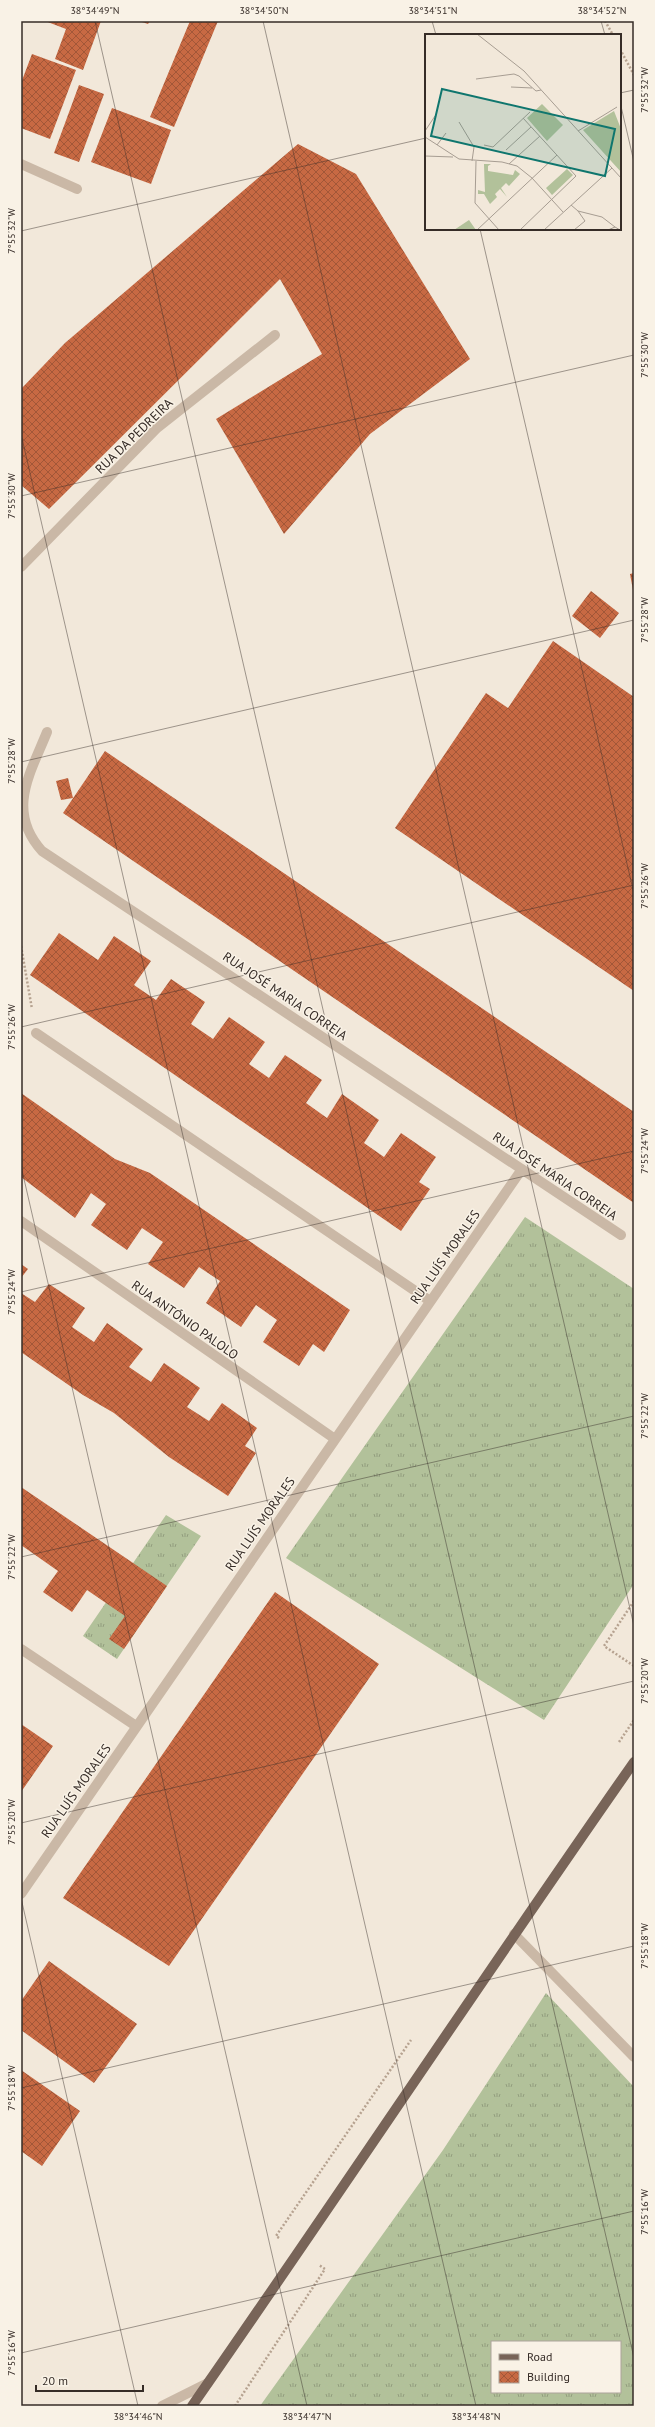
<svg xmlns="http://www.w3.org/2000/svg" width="655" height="2427" viewBox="0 0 655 2427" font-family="'PT Sans',sans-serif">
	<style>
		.grass { fill: url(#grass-tufts); fill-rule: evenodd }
		.building { fill: url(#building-cross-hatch) }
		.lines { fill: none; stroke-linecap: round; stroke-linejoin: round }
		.path { stroke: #b6a290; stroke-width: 2.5; stroke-dasharray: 2 2; stroke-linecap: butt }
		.service { stroke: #cab8a6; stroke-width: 10 }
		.minor { stroke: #cab8a6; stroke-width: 10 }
		.tertiary { stroke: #cab8a6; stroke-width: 10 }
		.primary { stroke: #786458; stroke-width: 10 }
		.ticks { fill: none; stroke: #362c27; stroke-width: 1; stroke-opacity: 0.45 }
		.labels { text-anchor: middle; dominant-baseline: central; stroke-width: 3; stroke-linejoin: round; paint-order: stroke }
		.street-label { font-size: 13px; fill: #362c27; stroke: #f9f2e6 }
		.inset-road { fill: none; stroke: #a79d92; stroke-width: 1 }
		.view { fill: #0f766e; fill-opacity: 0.15; stroke: #0f766e; stroke-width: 2 }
		.inset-edge { fill: none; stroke: #362c27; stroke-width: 2 }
		.neatline { fill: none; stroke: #362c27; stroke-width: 1.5 }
		.ticks-label { font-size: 10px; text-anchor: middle; fill: #362c27 }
	</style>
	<defs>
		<pattern id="grass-tufts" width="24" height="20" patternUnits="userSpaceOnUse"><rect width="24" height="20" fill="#b2c19a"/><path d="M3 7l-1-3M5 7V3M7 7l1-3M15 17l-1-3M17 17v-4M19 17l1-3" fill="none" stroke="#929d7e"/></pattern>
		<pattern id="building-cross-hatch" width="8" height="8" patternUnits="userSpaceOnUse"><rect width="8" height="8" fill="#c76943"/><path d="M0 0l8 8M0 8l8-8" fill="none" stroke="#a25738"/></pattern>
	</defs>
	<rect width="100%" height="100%" fill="#f2e8da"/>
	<path class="grass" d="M525,1217L634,1289V1584L544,1720L286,1558Z
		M166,1515L201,1536L117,1659L83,1636Z
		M546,1993L634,2087V2406H260L443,2150ZM492,2342H620V2392H492Z"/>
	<path class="building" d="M45,21H101L83,70L55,59L66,29Z
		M139,21H150L148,24Z
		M190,21H218L174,127L150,117Z
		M32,54L76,70L50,139L21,128V83Z
		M79,85L104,94L79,162L54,153Z
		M112,108L171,130L151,184L91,162Z
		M298,144L356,174L470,359L370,434L284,534L216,419L322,354L280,279L49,509L21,485V389L65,343Z
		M634,573V590H633L630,574Z
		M591,591L619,613L600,638L572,616Z
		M553,641L634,697V991L395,828L486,693L508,708Z
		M105,751L634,1112V1203L63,813Z
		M68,778L73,798L61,800L56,781Z
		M59,933L98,960L114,936L151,961L134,985L156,1000L171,979L205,1002L191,1024L213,1039L229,1017L265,1042L249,1064L269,1078L285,1055L322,1080L306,1103L327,1118L342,1094L379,1120L364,1143L384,1157L401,1133L436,1157L419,1182L430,1189L401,1231L30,975Z
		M21,1093L115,1159L150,1173L350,1310L324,1352L313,1344L299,1366L263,1342L277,1320L256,1305L241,1327L206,1303L220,1281L199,1267L184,1288L148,1264L163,1242L142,1228L127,1250L91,1225L106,1204L91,1193L75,1218L21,1177Z
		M21,1264L28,1269L21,1278Z
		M49,1284L85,1308L72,1327L94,1342L107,1323L143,1349L129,1367L151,1382L164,1363L200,1388L187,1407L209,1421L222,1403L257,1428L245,1446L256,1453L228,1496L169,1457L114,1413L83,1395L21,1352V1293L35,1302Z
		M21,1487L167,1586L124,1649L109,1639L125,1616L87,1590L72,1612L43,1592L58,1571L21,1545Z
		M275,1592L379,1664L169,1966L63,1898Z
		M21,1724L53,1746L21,1792Z
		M49,1961L137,2024L94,2083L21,2030V2001Z
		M21,2070L80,2111L42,2166L21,2151Z"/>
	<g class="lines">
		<path class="path" d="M605,21L613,35
			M620,49L634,75
			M21,946L32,1009
			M634,1601L604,1646L634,1666
			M619,1742L634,1720
			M279,2238L276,2236L411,2040
			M235,2406L325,2269L319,2265"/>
		<path class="service" d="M36,1033L430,1301
			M514,1934L634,2057"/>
		<path class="minor" d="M21,164L77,189
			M21,567L157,428L275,335
			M47,732C30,774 6,811 42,851L621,1235
			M21,1221L335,1439
			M21,1649L136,1726
			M21,1894L522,1169"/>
		<path class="tertiary" d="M162,2406L208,2383"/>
		<path class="primary" d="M192,2406C341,2192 485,1975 634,1762"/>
	</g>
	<path class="ticks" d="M95,21L634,2358M263,21L634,1626M432,21L436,35M601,21L605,35M620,93L634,90M620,102L634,162M480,229L634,894M21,231L426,138M21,434L476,2406M21,496L634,355M21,762L634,620M21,1027L634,885M21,1166L307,2406M21,1292L634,1151M21,1557L634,1416M21,1823L634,1681M21,1898L138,2406M21,2088L634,1946M21,2353L634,2211"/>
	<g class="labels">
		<g class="street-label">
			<text transform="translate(134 436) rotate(-44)">RUA DA PEDREIRA</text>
			<text transform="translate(285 996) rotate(34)">RUA JOSÉ MARIA CORREIA</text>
			<text transform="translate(555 1176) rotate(34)">RUA JOSÉ MARIA CORREIA</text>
			<text transform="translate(445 1257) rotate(-55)">RUA LUÍS MORALES</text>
			<text transform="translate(185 1320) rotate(35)">RUA ANTÓNIO PALOLO</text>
			<text transform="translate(260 1524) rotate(-55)">RUA LUÍS MORALES</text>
			<text transform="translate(76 1791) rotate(-55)">RUA LUÍS MORALES</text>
		</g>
	</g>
	<g transform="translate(425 34)">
		<rect width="196" height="196" fill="#f2e8da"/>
		<path d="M117,70L138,91L122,107L102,84ZM189,77L196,95V138L158,96ZM142,135L148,141L127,161L121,154ZM44,186L51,196H29Z" fill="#b2c19a"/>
		<path d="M59,131V130H66L63,132V137L88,141L90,136L95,140L84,152L81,149L76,154L82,163L75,155L70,160L72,163L65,170L59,160H53V156L60,158Z" fill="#b2c19a"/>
		<path class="inset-road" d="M52,0L99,37L196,144M51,45L89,40L94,42L111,57L116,56M86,53L107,54M34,88L49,113L47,127M0,97L10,82M153,97L192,73M0,103L34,125L77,128L92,132L107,144L138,178M12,111L21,99M59,111L68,113L105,78M81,116L106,93M0,122L28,123M51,127L50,169L74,196M84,130L115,102M146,171L153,177L177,183L190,193M52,196L132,121M95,196L151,142L98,84M119,196L187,134M149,196L160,187L153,177M183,196L190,193L195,196"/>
		<path class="view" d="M17,55L190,95L180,142L6,102Z"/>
		<rect width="196" height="196" class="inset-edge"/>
	</g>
	<rect width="655" height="2427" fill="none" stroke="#f9f2e6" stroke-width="44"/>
	<rect x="491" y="2341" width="130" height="52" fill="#f9f2e6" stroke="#aba39a"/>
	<rect x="499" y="2354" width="20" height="6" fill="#786458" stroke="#aba39a"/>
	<text x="527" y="2361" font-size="12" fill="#362c27">Road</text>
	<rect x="499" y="2371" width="20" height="12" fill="url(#building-cross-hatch)" stroke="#aba39a"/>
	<text x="527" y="2381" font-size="12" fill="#362c27">Building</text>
	<path d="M36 2385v6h107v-6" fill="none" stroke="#362c27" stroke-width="2"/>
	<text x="42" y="2385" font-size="12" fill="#362c27" stroke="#f9f2e6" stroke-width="3" paint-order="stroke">20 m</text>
	<rect x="22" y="22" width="611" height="2383" class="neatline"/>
	<g class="ticks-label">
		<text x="95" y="14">38°34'49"N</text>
		<text x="264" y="14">38°34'50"N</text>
		<text x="433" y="14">38°34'51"N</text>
		<text x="602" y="14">38°34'52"N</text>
		<text transform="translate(644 90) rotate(-90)" y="4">7°55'32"W</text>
		<text transform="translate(11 231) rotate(-90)" y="4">7°55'32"W</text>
		<text transform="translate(644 355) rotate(-90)" y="4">7°55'30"W</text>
		<text transform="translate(11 496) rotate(-90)" y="4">7°55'30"W</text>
		<text transform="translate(644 620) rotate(-90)" y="4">7°55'28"W</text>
		<text transform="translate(11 761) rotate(-90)" y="4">7°55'28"W</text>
		<text transform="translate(644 886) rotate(-90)" y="4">7°55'26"W</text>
		<text transform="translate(11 1027) rotate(-90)" y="4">7°55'26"W</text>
		<text transform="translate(644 1151) rotate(-90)" y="4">7°55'24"W</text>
		<text transform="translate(11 1292) rotate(-90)" y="4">7°55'24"W</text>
		<text transform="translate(644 1416) rotate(-90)" y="4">7°55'22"W</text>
		<text transform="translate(11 1557) rotate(-90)" y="4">7°55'22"W</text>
		<text transform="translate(644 1681) rotate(-90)" y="4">7°55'20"W</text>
		<text transform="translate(11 1822) rotate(-90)" y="4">7°55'20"W</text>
		<text transform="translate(644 1946) rotate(-90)" y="4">7°55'18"W</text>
		<text transform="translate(11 2088) rotate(-90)" y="4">7°55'18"W</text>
		<text transform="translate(644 2212) rotate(-90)" y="4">7°55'16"W</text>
		<text transform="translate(11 2353) rotate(-90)" y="4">7°55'16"W</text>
		<text x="138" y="2420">38°34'46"N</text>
		<text x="307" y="2420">38°34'47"N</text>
		<text x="476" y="2420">38°34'48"N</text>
	</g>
</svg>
